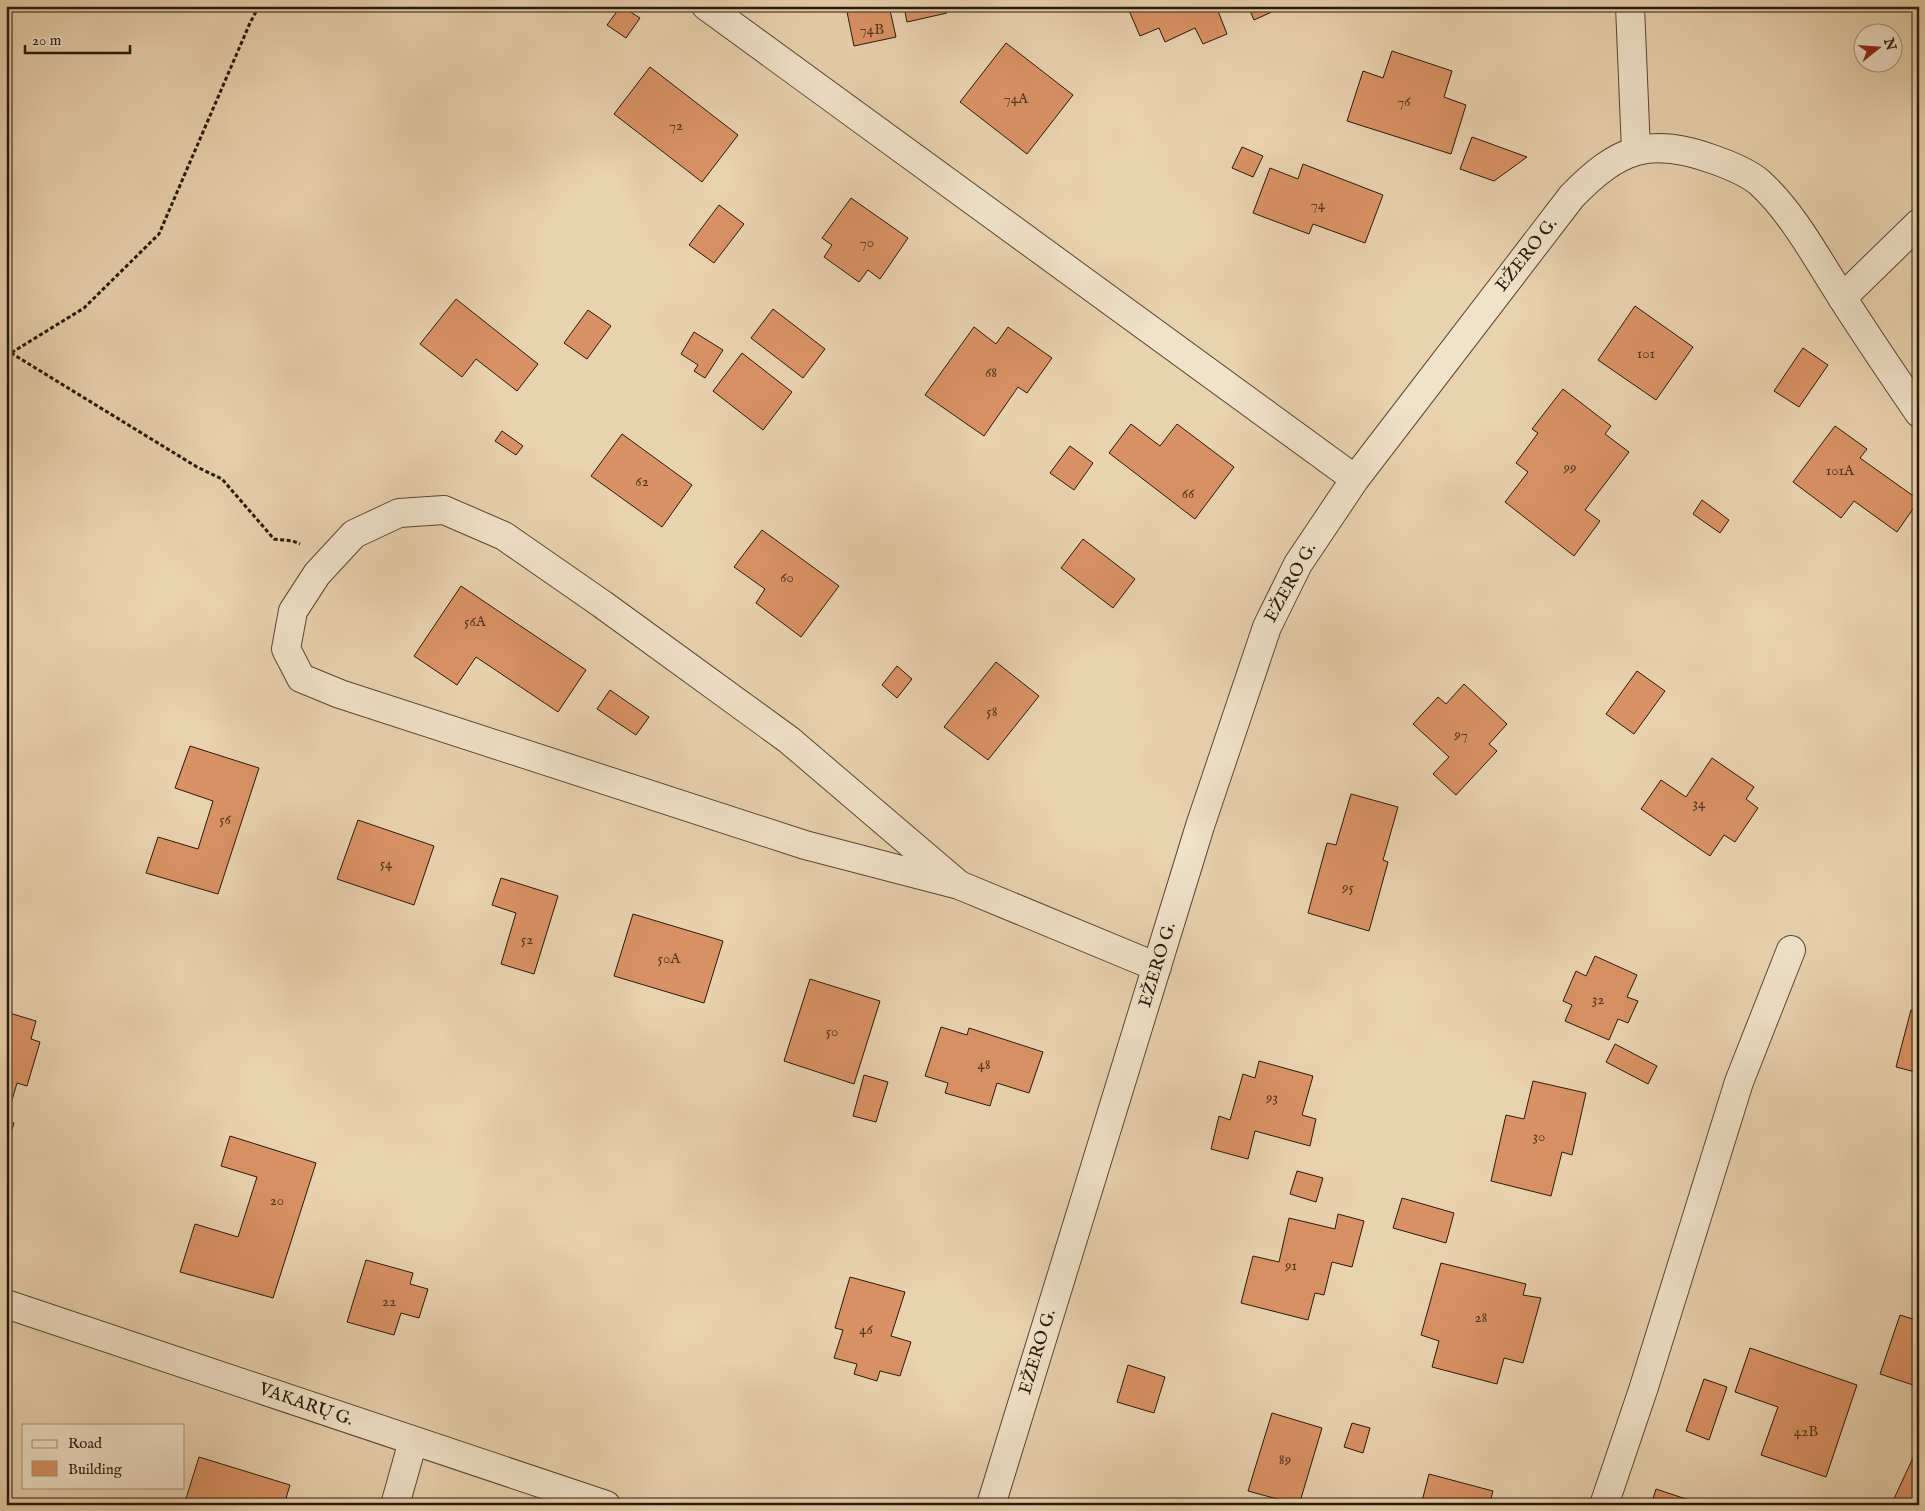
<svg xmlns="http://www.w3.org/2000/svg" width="1925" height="1511" viewBox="0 0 1925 1511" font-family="'IM FELL English',serif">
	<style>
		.building { fill: #d99265; stroke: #281909 }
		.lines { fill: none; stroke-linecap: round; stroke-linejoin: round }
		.minor-casing { stroke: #584732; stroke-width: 30 }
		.path { stroke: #281909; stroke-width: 3; stroke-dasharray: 4 2.5; stroke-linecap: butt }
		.minor { stroke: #f1e2ca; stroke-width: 28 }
		.labels { text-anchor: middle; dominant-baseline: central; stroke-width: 4; stroke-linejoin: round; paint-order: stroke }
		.number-label { font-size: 15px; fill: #543720 }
		.street-label { font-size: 18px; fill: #281909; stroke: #f1e2ca }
	</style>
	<rect width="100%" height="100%" fill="#e9d2ae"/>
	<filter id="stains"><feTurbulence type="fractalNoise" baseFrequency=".004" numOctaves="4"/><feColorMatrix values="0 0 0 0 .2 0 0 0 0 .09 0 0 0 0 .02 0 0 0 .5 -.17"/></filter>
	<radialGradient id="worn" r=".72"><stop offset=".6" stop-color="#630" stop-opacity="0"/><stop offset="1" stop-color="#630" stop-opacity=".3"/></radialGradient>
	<path class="building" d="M621,6L640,18L626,38L607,25Z
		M866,6H945L947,13L907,22L904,7L890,10L896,37L854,46L847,12Z
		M1127,6H1216L1227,34L1203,44L1195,28L1165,42L1159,28L1140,36Z
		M1248,6H1285L1254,20Z
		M1006,43L1073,95L1027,154L960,102Z
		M1392,51L1452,71L1444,97L1466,105L1451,154L1347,121L1363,71L1383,78Z
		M650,67L738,135L702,182L614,114Z
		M1472,137L1527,157L1494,181L1460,169Z
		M1242,147L1263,156L1253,177L1232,168Z
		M1303,164L1383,195L1365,243L1313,224L1309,234L1253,213L1270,168L1298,179Z
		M851,198L908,238L880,279L868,270L859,282L824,257L832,245L822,238Z
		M719,205L744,224L714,263L689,245Z
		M456,299L538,364L517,391L476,359L462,377L420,344Z
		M1635,306L1693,347L1656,400L1598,360Z
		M773,309L825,349L803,378L751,338Z
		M588,310L611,326L587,359L564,343Z
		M974,327L996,344L1008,327L1052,358L1027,393L1018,387L984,436L925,395Z
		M694,332L723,350L705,378L694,371L698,365L681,354Z
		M1803,348L1828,365L1799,407L1774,391Z
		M742,353L792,392L763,430L713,391Z
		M1563,389L1611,426L1605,434L1629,452L1585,510L1600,521L1574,556L1505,502L1528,472L1516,463L1538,433L1532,429Z
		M1131,424L1160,446L1177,424L1234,467L1195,519L1109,453Z
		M1835,426L1867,449L1860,458L1919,500L1897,532L1854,501L1841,518L1793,482Z
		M502,431L523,446L516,455L495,441Z
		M622,434L692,485L662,527L591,476Z
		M1070,446L1093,463L1074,490L1050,473Z
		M1702,500L1729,520L1720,533L1693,514Z
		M762,530L839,586L801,637L756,603L765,589L734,567Z
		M1083,539L1135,579L1113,608L1061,568Z
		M461,586L586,670L558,712L476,657L457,685L414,656Z
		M996,662L1039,696L988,760L944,727Z
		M897,666L912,679L897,698L882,685Z
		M1637,671L1665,691L1634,734L1606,714Z
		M1464,684L1507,724L1489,744L1497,751L1456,795L1433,774L1449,757L1413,724L1438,697L1446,704Z
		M610,690L649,717L636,735L597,709Z
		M190,746L259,768L218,894L146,873L158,837L198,849L213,801L175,788Z
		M1712,758L1754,787L1746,799L1758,808L1735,842L1724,835L1710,856L1641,809L1661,780L1686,797Z
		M1351,794L1398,807L1383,860L1388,862L1369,931L1308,913L1327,843L1336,845Z
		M358,820L434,846L414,905L337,879Z
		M501,878L558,896L534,974L501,964L516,913L492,905Z
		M633,914L723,941L704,1003L614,976Z
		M1595,956L1637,975L1627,997L1638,1001L1628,1023L1618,1019L1609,1040L1565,1021L1572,1005L1563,1001L1576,971L1586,976Z
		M810,979L880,1001L854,1084L784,1061Z
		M1911,1010L1919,1011V1073L1896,1067Z
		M6,1012L36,1021L31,1039L40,1042L27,1086L17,1083L6,1121Z
		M941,1027L967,1035L969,1028L1043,1052L1029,1093L997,1083L990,1106L945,1093L948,1083L925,1076Z
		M1615,1044L1657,1066L1648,1084L1606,1062Z
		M1259,1061L1313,1076L1302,1115L1316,1119L1310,1146L1255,1131L1248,1159L1211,1149L1219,1116L1230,1120L1243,1074L1255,1078Z
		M864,1075L888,1082L876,1122L853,1116Z
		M1533,1081L1586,1093L1572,1155L1562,1152L1551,1196L1491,1181L1506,1115L1524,1119Z
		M6,1121L14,1123L6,1150Z
		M230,1136L316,1163L273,1298L180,1272L195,1224L238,1237L257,1177L221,1166Z
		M1297,1171L1323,1178L1316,1202L1290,1194Z
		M1402,1198L1454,1213L1446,1243L1393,1228Z
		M1338,1214L1364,1221L1352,1267L1332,1262L1324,1295L1315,1293L1308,1320L1241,1303L1253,1256L1279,1262L1289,1218L1335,1229Z
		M366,1260L413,1273L410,1284L428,1289L419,1318L401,1313L394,1335L347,1322Z
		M1441,1263L1526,1284L1523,1295L1541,1298L1523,1363L1504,1358L1497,1384L1432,1367L1439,1341L1421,1335Z
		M850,1277L905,1292L891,1336L911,1342L900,1376L880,1371L877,1381L854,1374L857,1364L834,1358L843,1330L835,1328Z
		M1900,1315L1919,1321V1387L1880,1374Z
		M1750,1348L1857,1385L1826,1477L1761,1455L1778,1407L1735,1392Z
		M1128,1365L1165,1377L1154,1413L1117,1402Z
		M1704,1379L1727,1387L1709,1440L1686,1431Z
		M1272,1413L1322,1428L1299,1505L1248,1491Z
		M1352,1423L1370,1428L1363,1453L1344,1447Z
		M1919,1445V1505H1891Z
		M199,1457L290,1485L284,1505H184Z
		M1429,1474L1493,1491L1489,1505H1421Z
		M1656,1489L1689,1500L1687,1505H1651Z"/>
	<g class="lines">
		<g class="minor-casing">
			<path id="minor" d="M706,6L1355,479
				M1630,6L1636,151
				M1842,298L1919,223
				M959,885L805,845L340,694L301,678L286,649L293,611L317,574L354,534L399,513L444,510L504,536L602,604L789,740L959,885L1157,967
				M6,1304L606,1505
				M395,1505L413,1441
				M991,1505L1200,826L1267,627L1298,564L1355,479L1572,196C1619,148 1650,136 1715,160C1729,165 1747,172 1759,182C1794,214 1817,259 1843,299C1868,338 1893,375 1919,413
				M1604,1505L1643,1390L1739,1082L1791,950"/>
		</g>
		<path class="path" d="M11,353L197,467L222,479L274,539L293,541L300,544
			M6,356L84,308L159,234L250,23L259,6"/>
		<use href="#minor" class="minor"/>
	</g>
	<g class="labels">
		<g class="number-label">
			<text x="872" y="29">74B</text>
			<text x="1016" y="98">74A</text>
			<text x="1404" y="101">76</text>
			<text x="676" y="125">72</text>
			<text x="1318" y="204">74</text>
			<text x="867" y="242">70</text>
			<text x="1646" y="353">101</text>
			<text x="991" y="372">68</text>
			<text x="1570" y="467">99</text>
			<text x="1840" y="470">101A</text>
			<text x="642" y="481">62</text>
			<text x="1188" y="493">66</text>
			<text x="787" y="577">60</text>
			<text x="475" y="621">56A</text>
			<text x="992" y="711">58</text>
			<text x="1461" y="734">97</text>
			<text x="1699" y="803">34</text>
			<text x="225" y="819">56</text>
			<text x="386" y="863">54</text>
			<text x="1348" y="887">95</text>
			<text x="527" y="939">52</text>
			<text x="669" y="958">50A</text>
			<text x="1598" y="999">32</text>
			<text x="832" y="1031">50</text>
			<text x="984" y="1064">48</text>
			<text x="1272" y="1097">93</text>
			<text x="1539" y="1136">30</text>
			<text x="277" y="1200">20</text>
			<text x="1291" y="1265">91</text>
			<text x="389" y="1301">22</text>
			<text x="1481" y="1317">28</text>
			<text x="866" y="1329">46</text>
			<text x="1806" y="1431">42B</text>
			<text x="1285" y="1459">89</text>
		</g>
		<g class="street-label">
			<text transform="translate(1527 255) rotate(-52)">EŽERO G.</text>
			<text transform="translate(1291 583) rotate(-61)">EŽERO G.</text>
			<text transform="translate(1158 965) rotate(-73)">EŽERO G.</text>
			<text transform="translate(1038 1352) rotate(-73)">EŽERO G.</text>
			<text transform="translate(306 1405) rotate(19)">VAKARŲ G.</text>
		</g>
	</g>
	<rect width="1925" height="1511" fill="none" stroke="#e9d2ae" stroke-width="25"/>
	<rect x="8" y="8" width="1910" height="1496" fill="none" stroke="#281909" stroke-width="2.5"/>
	<rect x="12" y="12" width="1900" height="1486" fill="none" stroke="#281909"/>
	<rect x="22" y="1424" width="162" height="65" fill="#f1e2ca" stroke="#a1927d"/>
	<rect x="32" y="1440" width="25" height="8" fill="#f1e2ca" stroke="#a1927d"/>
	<text x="68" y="1448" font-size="15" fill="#281909">Road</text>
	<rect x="32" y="1461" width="25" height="15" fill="#d99265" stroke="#a1927d"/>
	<text x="68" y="1474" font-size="15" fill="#281909">Building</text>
	<g transform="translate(1878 48) rotate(73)"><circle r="24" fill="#f1e2ca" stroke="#a1927d"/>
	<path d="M0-4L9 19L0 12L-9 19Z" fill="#8f2418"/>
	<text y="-8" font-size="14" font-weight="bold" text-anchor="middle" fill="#281909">N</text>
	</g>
	<path d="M25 45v8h105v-8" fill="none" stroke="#281909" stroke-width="2.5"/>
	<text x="32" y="45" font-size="15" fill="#281909" stroke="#f1e2ca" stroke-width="4" paint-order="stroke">20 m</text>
	<rect width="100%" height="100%" filter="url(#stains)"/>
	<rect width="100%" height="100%" fill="url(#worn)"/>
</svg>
